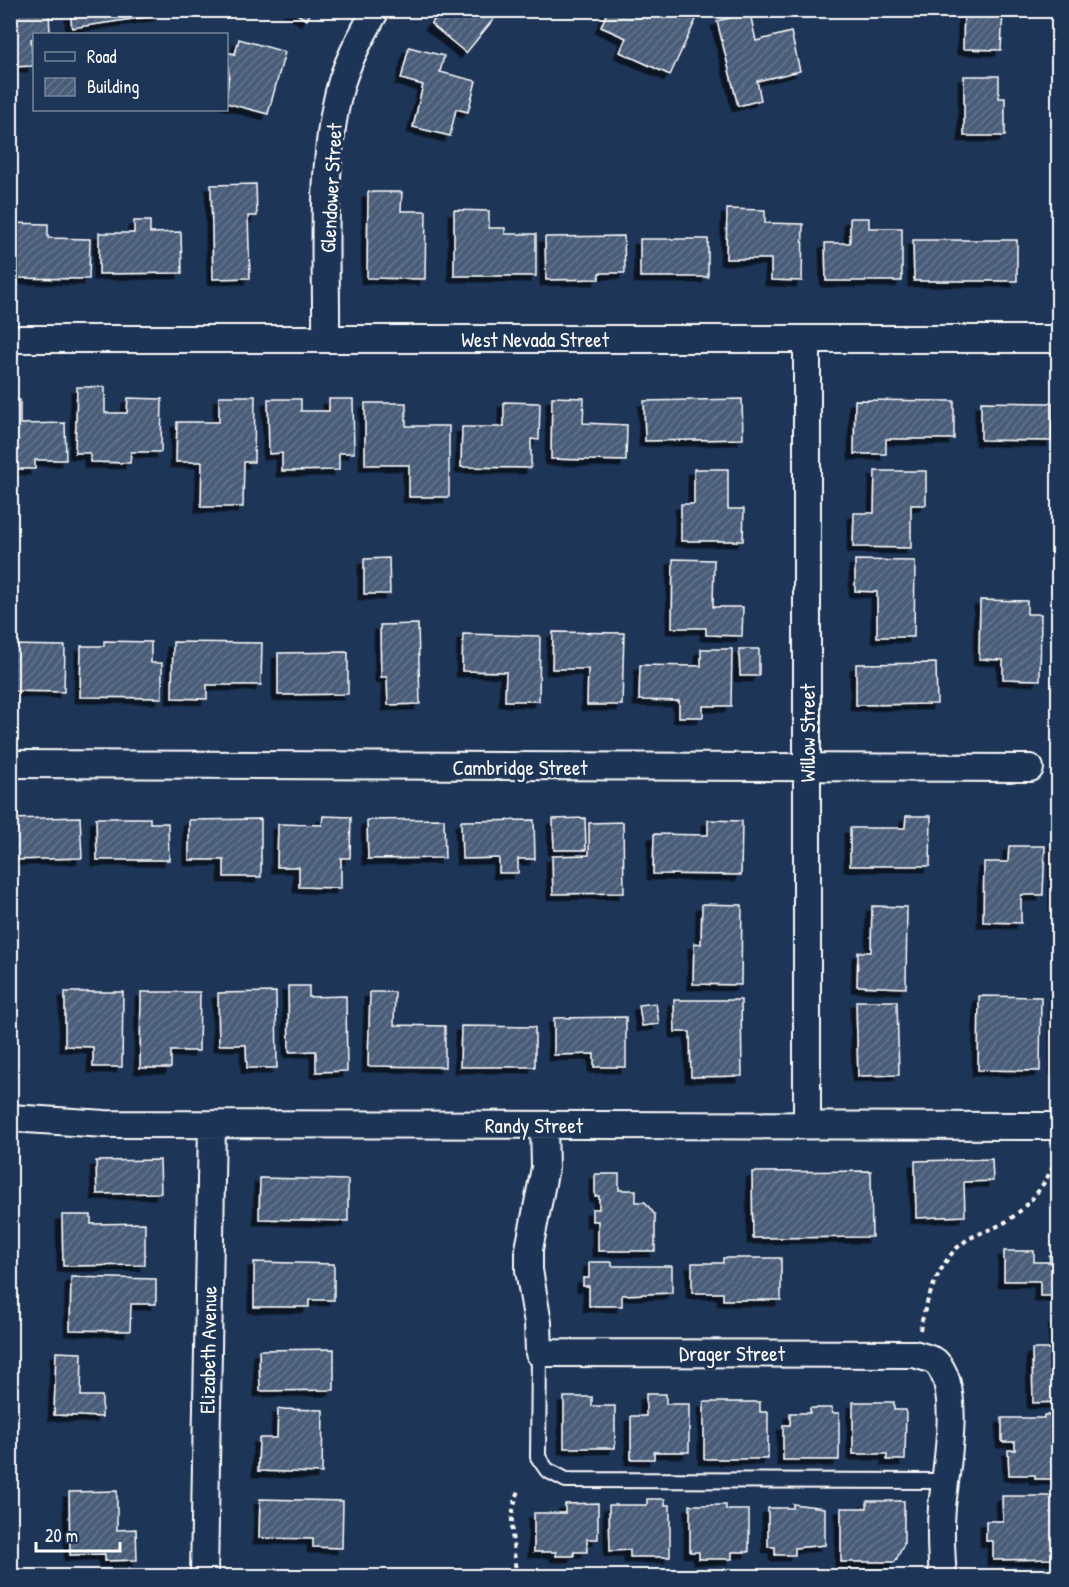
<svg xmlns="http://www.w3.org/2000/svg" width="1069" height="1587" viewBox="0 0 1069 1587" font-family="'Patrick Hand',sans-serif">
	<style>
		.building { fill: url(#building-hatch); stroke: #fff; stroke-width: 1.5; filter: url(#shadow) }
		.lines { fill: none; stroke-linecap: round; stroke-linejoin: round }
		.service-casing { stroke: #fff; stroke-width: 18 }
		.minor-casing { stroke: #fff; stroke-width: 30 }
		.path { stroke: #fff; stroke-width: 4; stroke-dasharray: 4.5 4.5; stroke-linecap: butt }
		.service { stroke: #1d3557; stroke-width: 14 }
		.minor { stroke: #1d3557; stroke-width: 26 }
		.labels { text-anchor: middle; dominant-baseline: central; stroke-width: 6; stroke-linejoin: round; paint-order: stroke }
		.street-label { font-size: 21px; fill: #fff; stroke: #1d3557 }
	</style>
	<defs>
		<pattern id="building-hatch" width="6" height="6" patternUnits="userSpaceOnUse" patternTransform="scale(1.5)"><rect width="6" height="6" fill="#4a5d79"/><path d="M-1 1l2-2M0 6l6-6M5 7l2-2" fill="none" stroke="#65758d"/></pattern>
		<filter id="shadow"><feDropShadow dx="-5.5" dy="5.5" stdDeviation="0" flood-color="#0009"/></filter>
	</defs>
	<rect width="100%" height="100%" fill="#1d3557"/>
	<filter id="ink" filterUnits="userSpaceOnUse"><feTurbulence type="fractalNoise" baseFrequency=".0167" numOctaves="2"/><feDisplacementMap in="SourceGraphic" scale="12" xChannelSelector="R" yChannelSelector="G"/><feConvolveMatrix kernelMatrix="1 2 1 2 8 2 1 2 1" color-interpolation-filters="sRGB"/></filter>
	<g filter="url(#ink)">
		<path class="building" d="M10,10H49L50,34H34V39H31L33,66L10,67Z
			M70,10H158L159,15L72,28Z
			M290,10H312L307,20Z
			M442,10H501L466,53L431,24Z
			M608,10H694L699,13L670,75L620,52L626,38L601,27Z
			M964,10H1003L1001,50L963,49Z
			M750,13L756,41L791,32L800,71L757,81L761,100L738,106L717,21Z
			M239,39L285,52L268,114L226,103L229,74L226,52L235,54Z
			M409,47L444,56L440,72L476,81L468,112L456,109L450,136L413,127L423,85L401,79Z
			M964,76H999V98H1005V136H964Z
			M256,184L257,216H248L250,278L213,279L211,185Z
			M368,192H402L401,211H426L425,279L367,278Z
			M727,209L765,210V223L803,224L802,281L771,280V259H726Z
			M454,210L489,211V228H505V234H536V276H454Z
			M850,218H869V228H902V281H826L825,243H850Z
			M134,221H150V233L181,232L182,273L99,274V233H134Z
			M10,223L48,224V238L90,239L89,279L10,278Z
			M624,236L625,273H599V279L546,280L545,237Z
			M640,239H708V277H640Z
			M913,240H1017V281H914Z
			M77,387H105V413H127L128,398L162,399L161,452H131L130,463L90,462V453H75Z
			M219,396H255L254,462H244L243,507H201L202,462H176L177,422H219Z
			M552,397L584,398L583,423L627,425L626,461L551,459Z
			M268,399H301V411H329V399H353L354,453H339V470L282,471V453L269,454Z
			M742,399L743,439L645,441L644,401Z
			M10,400H20V424L65,423L66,460H35V469H10Z
			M855,400L954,401V439H886V454H854Z
			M504,402L540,403L539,440L531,439V468L461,467L462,427H504Z
			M981,402L1053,403L1052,441L981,440Z
			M365,403H406V426H449V497H409V465H365Z
			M694,469H728V509H744L743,541H681V504H694Z
			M875,471H926V505H911V548L853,547L854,513H874Z
			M389,558L390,594H364V559Z
			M673,559L714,560L713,607H743L742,636L706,635V628H672Z
			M855,560L915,561L914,637H877V592L855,591Z
			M980,600L1027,601V614H1041L1040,680L1003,679V660L979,659Z
			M418,624L420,704L388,705L387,677H381L380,625Z
			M553,632L624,633L622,705H587L588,669H552Z
			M463,634L540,636L539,701H505L506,672L462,671Z
			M104,641L151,642V663H162V698L80,697L81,646H104Z
			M173,642L262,643L261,685H207V699L172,698Z
			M10,645L65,646L64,692L10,691Z
			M701,649H732L731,706H703V717H679V701L639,700L640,665L701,666Z
			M739,649H759V676H740Z
			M348,652V694L278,695V653Z
			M936,663L937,704L856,705V664Z
			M323,816L351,817L350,858H341V888L299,887V867H277L278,824L322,825Z
			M906,816H931L930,866H850V828H905Z
			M80,817L82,858L10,860V819Z
			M96,818H150V823H168L169,860H97Z
			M585,818L586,850H554L553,819Z
			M261,819V877H224V860H189V820Z
			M444,819L445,858L368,859L367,820Z
			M534,820L535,859H518V873H499V858L462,859L461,821Z
			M708,820L742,821L741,875L653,874L654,834L708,835Z
			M623,822L624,893L553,894L552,856L589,855V823Z
			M1054,842H1058V907H1055Z
			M1009,846H1045L1043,895H1021V923L983,922L984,862H1008Z
			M702,904L742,905L741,985L693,984L694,943L701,944Z
			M872,906L907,907L906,988L857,986L858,952H871Z
			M288,986H309V997L346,996L347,1071L316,1072V1051L289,1052Z
			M1055,991H1058V1069H1055Z
			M65,992H123L122,1067H93V1047L65,1046Z
			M141,992H200L199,1051H171V1068H140Z
			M276,992L277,1068H247L246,1045H219L218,993Z
			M370,992H395L394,1025L445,1026V1067L368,1066Z
			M979,996L1041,997L1040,1071L978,1070Z
			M674,1000H741L742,1076L691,1077L690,1032H675Z
			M856,1001H897L899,1075L858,1076Z
			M656,1003L659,1024L642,1026L639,1005Z
			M626,1017V1067H594V1054L554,1055V1018Z
			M461,1026L535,1027V1067H460Z
			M992,1159L993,1181L964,1182L965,1216L916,1218L915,1161Z
			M160,1160L161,1193L97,1194L96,1161Z
			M871,1171L872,1237L753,1238L752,1172Z
			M595,1174H619V1190H636V1202H645L655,1215V1251H598V1221H592V1209H599V1196H595Z
			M260,1178L348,1180V1221L259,1219Z
			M62,1215H91V1224L145,1223V1265L63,1266Z
			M1004,1251H1034V1262H1050L1049,1256H1058V1296H1040V1281H1004Z
			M723,1258H781V1300H723V1293H692V1263H723Z
			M254,1262L334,1264V1300H309V1307H254Z
			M589,1262H612V1266H672V1293L622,1295V1306H589V1286H583V1278H589Z
			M71,1277L156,1279V1304H131L130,1331L70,1330Z
			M1054,1321H1058V1402L1033,1403L1032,1349H1055Z
			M334,1349V1390L260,1391L259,1350Z
			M56,1352L82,1353L81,1396H102V1417L54,1415Z
			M646,1394H666V1404H689V1452H654V1459H631V1416H646Z
			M564,1397H592V1406H615V1448H564Z
			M704,1402H760V1412H768V1459H704Z
			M853,1402H894V1410H906L905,1460H887V1454H853Z
			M810,1408H832V1413H839V1460H783V1425H790V1413H810Z
			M278,1409L323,1410L322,1473L258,1471L259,1438H277Z
			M1044,1415H1058V1479H1035V1475H1009L1008,1450H1015V1442H1002V1418H1044Z
			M117,1491V1530L136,1529L137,1560L105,1561V1554L70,1555L69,1492Z
			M1002,1496H1058V1554H1055V1559L993,1560V1541H986V1521H1003Z
			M260,1499L343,1501L342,1548L313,1547V1539L259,1538Z
			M647,1499H665V1505H670V1557H630V1550L610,1551L609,1505H647Z
			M867,1501H904V1544L895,1562H841V1508H867Z
			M598,1503V1539H587V1552H574V1556H556V1552H534V1513H565V1504Z
			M793,1504L825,1508V1545L795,1548V1555H775V1547H768V1508H793Z
			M690,1505H726V1510H749V1552H732V1559H699V1552H690Z"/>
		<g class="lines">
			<g class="service-casing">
				<path id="service" d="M539,1353L538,1457L547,1470L566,1480L946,1481"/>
			</g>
			<g class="minor-casing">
				<path id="minor" d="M326,338C327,257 319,159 342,81C350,56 363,33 376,10
					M10,339H1058
					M10,764L1030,768
					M10,1118L105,1124L1058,1126
					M544,1125L545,1168L529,1249V1270L538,1323L539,1353L914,1354C920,1356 931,1358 936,1362C963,1388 945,1474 942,1507C940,1530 941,1553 943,1576
					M807,1125V340
					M204,1576L212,1124"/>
			</g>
			<path class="path" d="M920,1330C925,1304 938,1265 958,1247C973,1233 991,1231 1007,1221C1030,1206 1051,1178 1058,1152
				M516,1576C515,1545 505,1519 520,1489"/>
			<use href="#service" class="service"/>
			<use href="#minor" class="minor"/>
		</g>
	</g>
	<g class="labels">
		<g class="street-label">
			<text transform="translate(331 188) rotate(-87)">Glendower Street</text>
			<text x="535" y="339">West Nevada Street</text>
			<text transform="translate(807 733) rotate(-90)">Willow Street</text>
			<text x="520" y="767">Cambridge Street</text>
			<text x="534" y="1125">Randy Street</text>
			<text transform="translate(208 1350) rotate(-89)">Elizabeth Avenue</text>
			<text x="732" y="1353">Drager Street</text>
		</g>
	</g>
	<rect width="1069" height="1587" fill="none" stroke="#1d3557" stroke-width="36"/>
	<rect x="18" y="18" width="1033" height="1551" fill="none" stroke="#fff" stroke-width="2" filter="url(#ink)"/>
	<rect x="33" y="33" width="195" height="78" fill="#1d3557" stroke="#77869a" stroke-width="1.5"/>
	<rect x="45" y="52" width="30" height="9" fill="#1d3557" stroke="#77869a" stroke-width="1.5"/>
	<text x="87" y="63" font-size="18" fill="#ffffff">Road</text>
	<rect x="45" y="78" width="30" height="18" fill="url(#building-hatch)" stroke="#77869a" stroke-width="1.5"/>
	<text x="87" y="93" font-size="18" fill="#ffffff">Building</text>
	<path d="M36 1542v9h84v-9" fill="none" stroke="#ffffff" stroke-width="3"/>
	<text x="45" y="1542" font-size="18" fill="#ffffff" stroke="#1d3557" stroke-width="4.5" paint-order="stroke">20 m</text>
</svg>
